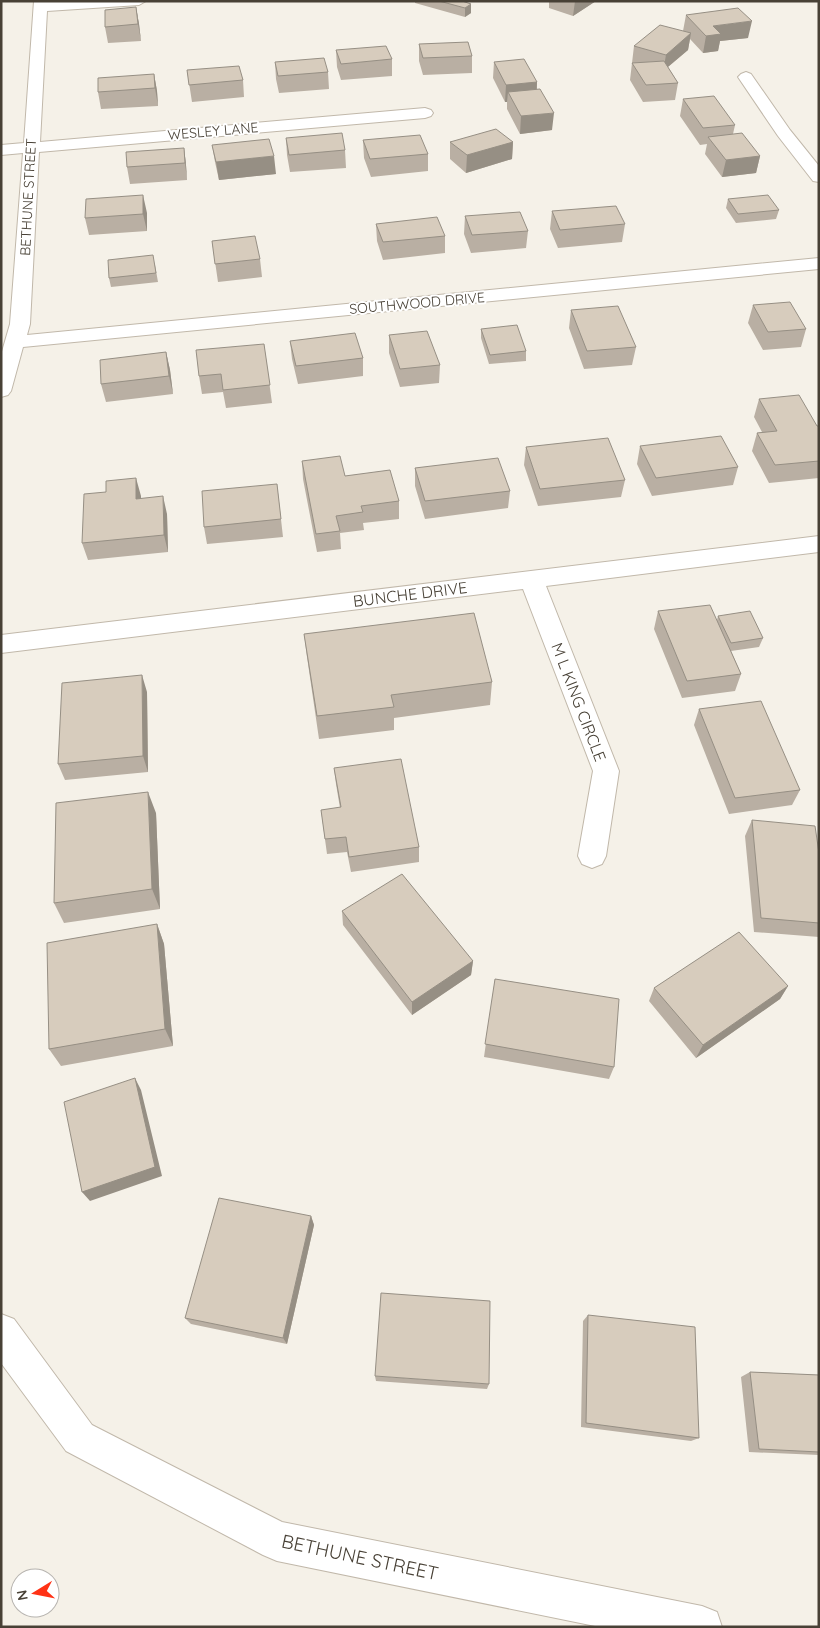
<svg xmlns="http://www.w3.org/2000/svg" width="820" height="1628" viewBox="0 0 820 1628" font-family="Quicksand,sans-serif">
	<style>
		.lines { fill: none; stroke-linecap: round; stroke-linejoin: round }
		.minor-casing { stroke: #c1b8aa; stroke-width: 2 }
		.minor { fill: #fff; fill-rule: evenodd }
		.wall { fill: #b9afa3 }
		.shaded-wall { fill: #968f84 }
		.building { fill: #d7ccbd; stroke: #968f84 }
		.labels { text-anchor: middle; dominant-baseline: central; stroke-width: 4; stroke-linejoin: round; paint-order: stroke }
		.far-street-label { font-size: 14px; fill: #484136; stroke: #fff }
		.street-label { font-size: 16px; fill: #484136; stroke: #fff }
		.near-street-label { font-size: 19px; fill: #484136; stroke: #fff }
	</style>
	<rect width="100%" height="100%" fill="#f5f1e8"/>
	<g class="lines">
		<g class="minor-casing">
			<path id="minor" d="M34,1H146L139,5L47,11L40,142L425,108L431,110L433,113L431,116L425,118L39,152L30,324L27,335L819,258V269L23,347L11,391L8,395L1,397V355L10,324L23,153L1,155V145L24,143Z
				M746,72L751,74L790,130L819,166V182L813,181L778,136L738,77L741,74Z
				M819,536V552L546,586L619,771L606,856L602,864L592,868L582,864L578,856L593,771L523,589L1,653V635Z
				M1,1314L14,1319L92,1425L282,1522L702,1606L717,1612L722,1627H600L277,1561L263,1555L66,1451L1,1363Z"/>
		</g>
		<use href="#minor" class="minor"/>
	</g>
	<path class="wall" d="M415,1H462L471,4V13L465,17L415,3Z
		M549,1H596L573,16L549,8Z
		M136,7L139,24L141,41L108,43L105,27Z
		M686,15L748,38L720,41L718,51L703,53L690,39L688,50L668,67L678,83L675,100L643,102L630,80L632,63H634H632L634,46L683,31Z
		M419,44L472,56V73L423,75L419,61Z
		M336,50L392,59V76L341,80L337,67Z
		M275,62L328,72L329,89L279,93L276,79Z
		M494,62L537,82V89L552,130L520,134L507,109V102H505L493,78Z
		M187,70L243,80L244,97L192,102Z
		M154,74L157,91L158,106L101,109L98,92Z
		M683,99L735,125L733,134L760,156L756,173L722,177L705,154L707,144L700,145L680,116Z
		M286,138L345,150L346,168L290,172L287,155Z
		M363,140L428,154V171L371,177L364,158Z
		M450,142H513L512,159L466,173L450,159Z
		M212,145L276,174L219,180L215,162Z
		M184,148L186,165L187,180L130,184L127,167Z
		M728,199L779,210L776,219L736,223L726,208Z
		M552,211L625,224L622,242L558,248L550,229Z
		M147,213V231L89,235L85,218Z
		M465,216L528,231L526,248L471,253L464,234Z
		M376,224L445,236V253L383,260L377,241Z
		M212,241L260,259L262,277L218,282Z
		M155,265L158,282L111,287L109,278Z
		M753,305L806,329L801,347L763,350L748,323Z
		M571,310L636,347L632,365L584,369L569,328Z
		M481,329L526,351V361L489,364L481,338Z
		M389,335L440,365L439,383L400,387L389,353Z
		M290,341L363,358V376L298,384L292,359Z
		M264,344L272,403L226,408L223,392L202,394L199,376Z
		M166,352L170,370L173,394L106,402L101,384Z
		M759,399L817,426H819V478L769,483L752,451L757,433L762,432L754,417Z
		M640,446L738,467L733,485L652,496L637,464Z
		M526,447L625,480L621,497L538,506L524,465Z
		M302,461L345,476L399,501V519L363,523L364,530L340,533L341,549L317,552L303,479Z
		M415,468L510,491L508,508L425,519L415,486Z
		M277,484L283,537L207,544L204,527Z
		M141,496V498L167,514L168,552L88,560L82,543Z
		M658,611L717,620L718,616L763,638L759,647L731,651L741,674L735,691L682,698L654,629Z
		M304,634L492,682L490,705L394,718V730L319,739L307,657Z
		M147,692L148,772L65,780L58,764Z
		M699,709L800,790L792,805L729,814L694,725Z
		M334,768L419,847V862L351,872L347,852L327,854L321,810L340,808L336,784Z
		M156,813L160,909L64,923L54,903Z
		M752,820L819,853V937L754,932L745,836Z
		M342,911L473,961L471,975L412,1015L343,925Z
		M157,924L164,944L173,1046L61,1066L49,1049Z
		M495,979L614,1067L609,1079L484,1057Z
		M788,986L780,999L696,1058L649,1001L654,988Z
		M311,1216L314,1225L287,1344L191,1324L185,1318Z
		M588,1315L699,1438L691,1441L581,1427L583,1321Z
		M750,1372L819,1375V1455L749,1452L741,1377Z
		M375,1376L489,1384L487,1389L376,1381Z"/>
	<path class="shaded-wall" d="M575,1H596L573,16Z
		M471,4V13L465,17V8Z
		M136,7L139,24L141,41L138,24Z
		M752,21L748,38L720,41L718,51L703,53L706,36L713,26Z
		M691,33L688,50L663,71L666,55Z
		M154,74L157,91L158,106L155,88Z
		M537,82L536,99L508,92L507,102H505L506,85Z
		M554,113L552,130L520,134L521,116Z
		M513,142L512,159L466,173L467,155Z
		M184,148L186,165L187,180L185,163Z
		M274,156L276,174L219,180L216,162Z
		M760,156L756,173L722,177L726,160Z
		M143,195L147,213V231L143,214Z
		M166,352L170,370L173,394L169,376Z
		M136,478L141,496V517L136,499Z
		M163,496L167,514L168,552L164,535Z
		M142,675L147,692L148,772L143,756Z
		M148,792L156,813L160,909L152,889Z
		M157,924L164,944L173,1046L165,1029Z
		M473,961L471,975L412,1015V1002Z
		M788,986L780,999L696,1058L703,1045Z
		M135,1078L141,1090L162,1176L90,1201L82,1192Z
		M311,1216L314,1225L287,1344L283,1338Z"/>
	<path class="building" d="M439,1H462L471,4L465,8Z
		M136,7L138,24L105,27V10Z
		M738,8L752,21L713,26L721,34L706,36L686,15Z
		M660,25L691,33L666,55L634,46Z
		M468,42L472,56L423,58L419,44Z
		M386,46L392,59L341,64L336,50Z
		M324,58L328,72L278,76L275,62Z
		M524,59L537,82L506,85L494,62Z
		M664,61L678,83L646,85L632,63Z
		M239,66L243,80L189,85L187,70Z
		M154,74L155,88L98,92V78Z
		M540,89L554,113L521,116L508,92Z
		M714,96L735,125L703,128L683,99Z
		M496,129L513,142L467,155L450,142Z
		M342,133L345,150L289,155L286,138Z
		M742,133L760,156L726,160L708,137Z
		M420,135L428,154L370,159L363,140Z
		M269,139L274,156L216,162L212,145Z
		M184,148L185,163L127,167L126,152Z
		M143,195V214L85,218L86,199Z
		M768,195L779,210L738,214L728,199Z
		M616,206L625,224L560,230L552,211Z
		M520,212L528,231L472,235L465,216Z
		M437,217L445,236L383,242L376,224Z
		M255,236L260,259L215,264L212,241Z
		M153,255L156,273L109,278L108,260Z
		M790,302L806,329L768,332L753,305Z
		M618,306L636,347L587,351L571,310Z
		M517,325L526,351L490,355L481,329Z
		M427,331L440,365L400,369L389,335Z
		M355,333L363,358L296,366L290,341Z
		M264,344L270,385L223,390L221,374L199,376L196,350Z
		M166,352L169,376L101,384L100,360Z
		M799,395L817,426H819V461L775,465L757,433L777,431L759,399Z
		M721,436L738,467L656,478L640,446Z
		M608,438L625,480L540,489L526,447Z
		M340,456L345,476L390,470L399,501L361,506L363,512L336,516L340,531L316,534L302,461Z
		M498,458L510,491L425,501L415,468Z
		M136,478V499L163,496L164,535L82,543L84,494L106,492V481Z
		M277,484L281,519L204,527L202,491Z
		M710,605L741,674L687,681L658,611Z
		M750,611L763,638L731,643L718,616Z
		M474,613L492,682L391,695L394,707L317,716L304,634Z
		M142,675L143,756L58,764L62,683Z
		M761,701L800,790L735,798L699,709Z
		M401,759L419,847L349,857L346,837L325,839L321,810L341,807L334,768Z
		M148,792L152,889L54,903L56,803Z
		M752,820L815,826L819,853V923L761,918Z
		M402,874L473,961L412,1002L342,911Z
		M157,924L165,1029L49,1049L47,943Z
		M739,932L788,986L703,1045L654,988Z
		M495,979L619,999L614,1067L485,1044Z
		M135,1078L155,1167L82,1192L64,1102Z
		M219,1198L311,1216L283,1338L185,1318Z
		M381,1293L490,1301L489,1384L375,1376Z
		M588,1315L695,1327L699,1438L586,1423Z
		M750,1372L819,1375V1452L759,1449Z"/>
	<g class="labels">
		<g class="far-street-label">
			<text transform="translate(213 131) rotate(-5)">WESLEY LANE</text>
			<text transform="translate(28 197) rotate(-87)">BETHUNE STREET</text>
			<text transform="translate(417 303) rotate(-5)">SOUTHWOOD DRIVE</text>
		</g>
		<g class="street-label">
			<text transform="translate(410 594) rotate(-7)">BUNCHE DRIVE</text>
			<text transform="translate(579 702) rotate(69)">M L KING CIRCLE</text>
		</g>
		<g class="near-street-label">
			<text transform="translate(360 1557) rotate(12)">BETHUNE STREET</text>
		</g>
	</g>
	<rect width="820" height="1628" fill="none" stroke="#484136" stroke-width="5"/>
	<g transform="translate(35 1593) rotate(260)"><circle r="24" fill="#ffffff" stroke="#b6b3af"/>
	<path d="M0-4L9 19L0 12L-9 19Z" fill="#ff3215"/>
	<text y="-8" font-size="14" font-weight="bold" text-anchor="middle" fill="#484136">N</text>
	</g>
</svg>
